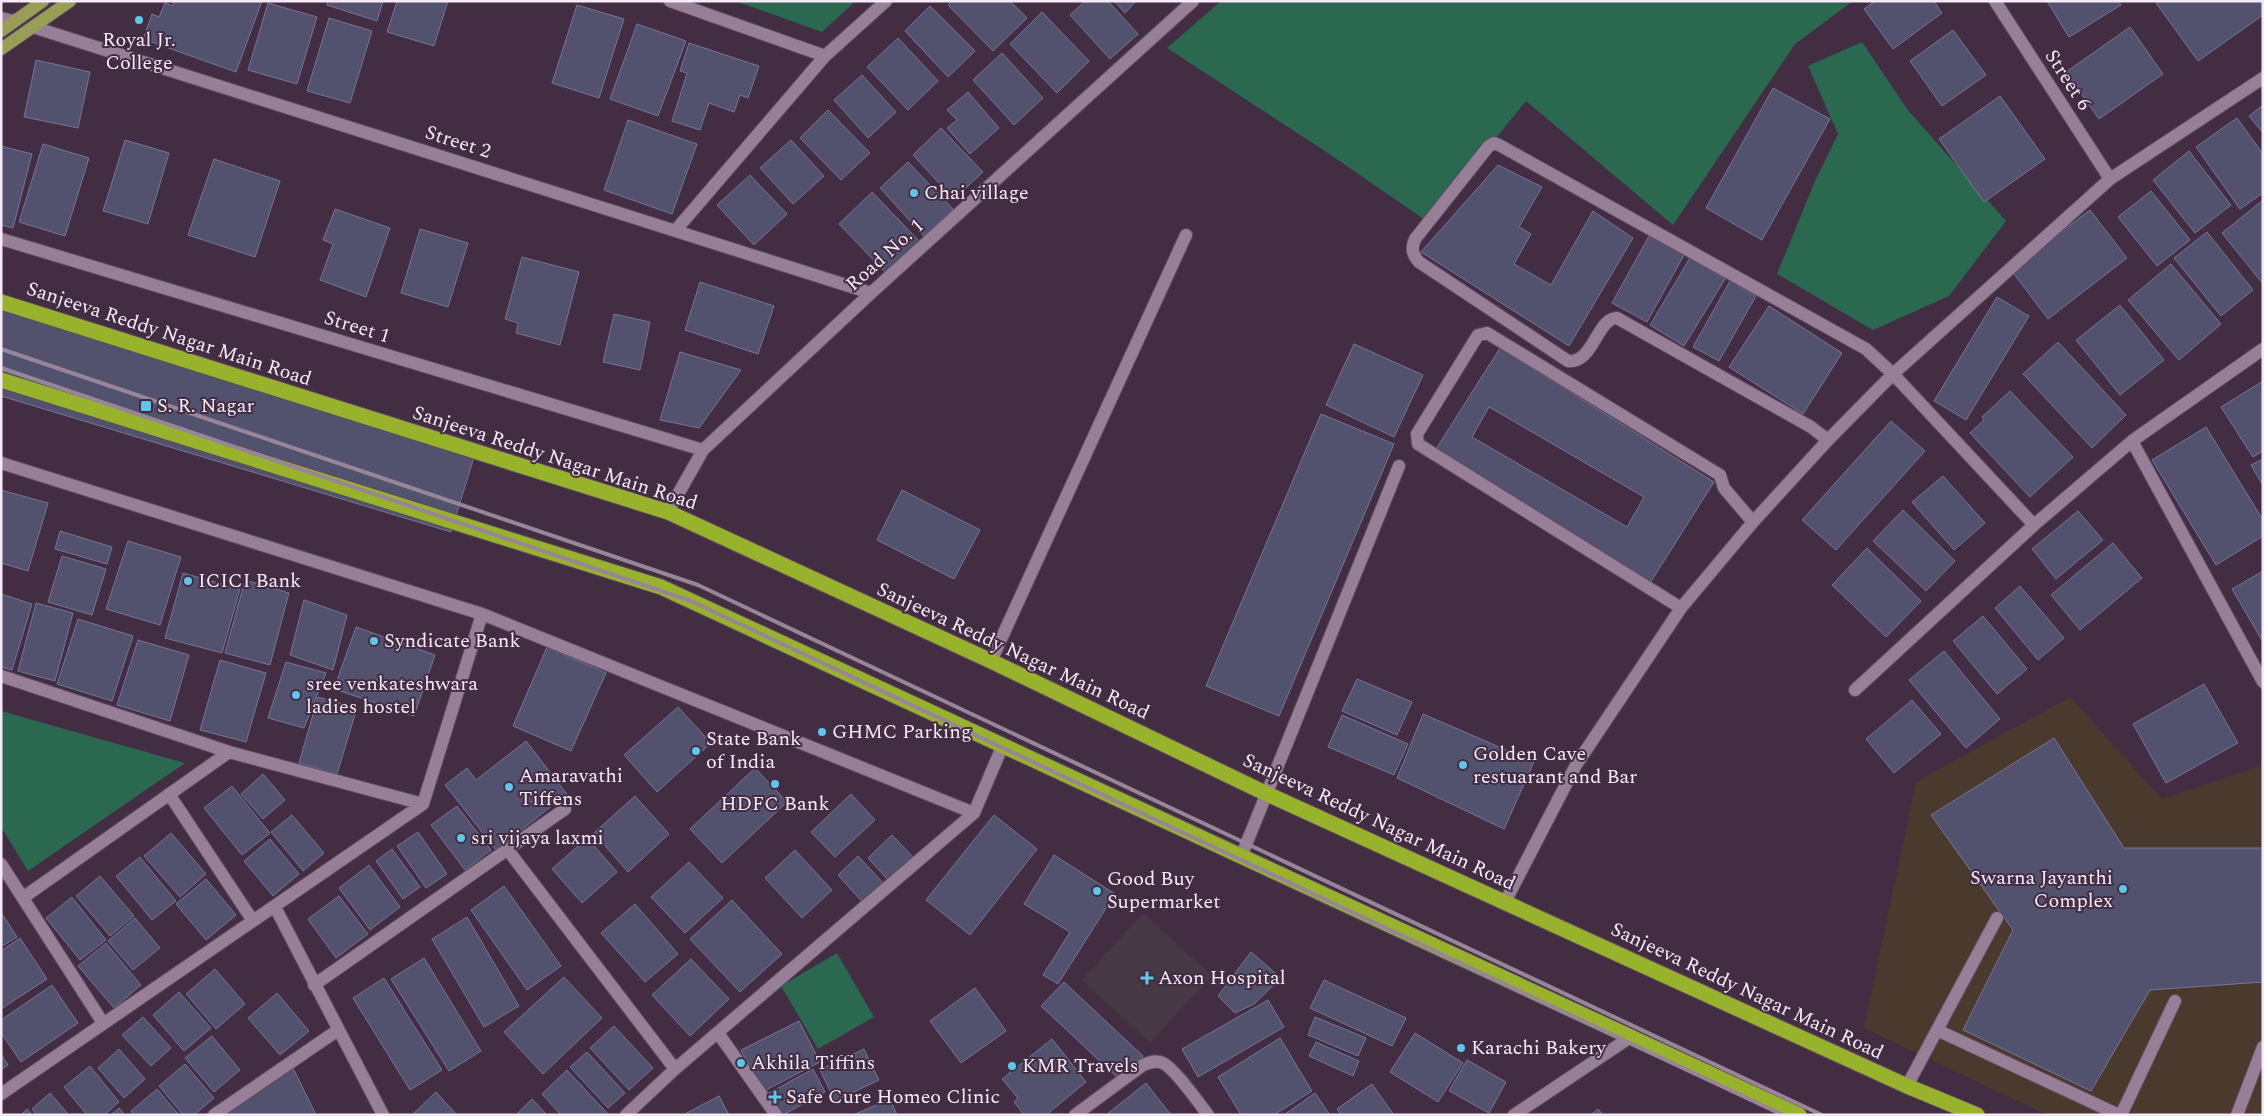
<svg xmlns="http://www.w3.org/2000/svg" width="2264" height="1116" viewBox="0 0 2264 1116" font-family="Spectral,serif">
	<style>
		.commercial { fill: #493a2d }
		.medical { fill: #473845 }
		.green { fill: #2b6850 }
		.building { fill: #52526f; stroke: #767594; fill-rule: evenodd }
		.lines { fill: none; stroke-linecap: round; stroke-linejoin: round }
		.minor-casing { stroke: #5e4c5f; stroke-width: 14 }
		.major-casing { stroke: #5e4c5f; stroke-width: 14 }
		.highway-casing { stroke: #5e4c5f; stroke-width: 17 }
		.minor { stroke: #987f98; stroke-width: 12 }
		.major { stroke: #999e57; stroke-width: 12 }
		.highway { stroke: #99b22b; stroke-width: 15 }
		.rail { stroke: #978698; stroke-width: 4 }
		.poi-dot { fill: #5cc7e8; stroke: #422d43; stroke-width: 2 }
		.labels { text-anchor: middle; dominant-baseline: central; stroke-width: 4; stroke-linejoin: round; paint-order: stroke }
		.poi-label { font-size: 20px; fill: #f7eaf8; stroke: #422d43; text-anchor: start }
		.street-label { font-size: 20px; fill: #f7eaf8; stroke: #422d43 }
	</style>
	<rect width="100%" height="100%" fill="#422d43"/>
	<path class="commercial" d="M2070,697L2162,799L2263,765V1115H2047L1864,1028L1916,782Z"/>
	<path class="medical" d="M1143,913L1212,976L1150,1043L1082,980Z"/>
	<path class="green" d="M735,1H856L822,32Z
		M1221,1H1853L1795,44L1673,225L1526,101L1428,222L1325,151L1167,48Z
		M1862,42L1907,109L2006,221L1949,296L1873,330L1777,274L1815,181L1838,134L1808,66Z
		M1,711L185,763L28,871L1,827Z
		M837,953L874,1017L818,1049L781,986Z"/>
	<path class="building" d="M174,1H262L236,72L143,39L152,14L159,17L165,3L173,6Z
		M328,1H383L377,21L327,5Z
		M397,1H448L434,46L387,32Z
		M952,1H1010L1027,18L993,51L948,5Z
		M1085,1H1108L1138,34L1110,59L1070,15Z
		M1114,1H1136L1125,13Z
		M1875,1H1934L1942,13L1893,49L1864,9Z
		M2047,1H2118L2121,5L2069,37Z
		M2159,1H2259L2263,7V15L2198,61L2156,3Z
		M268,3L317,17L297,84L248,70Z
		M577,5L624,19L599,98L552,83Z
		M930,6L975,51L948,77L905,31Z
		M1042,12L1089,61L1057,93L1010,44Z
		M329,18L372,31L350,103L307,91Z
		M637,24L686,41L658,116L610,99Z
		M2130,27L2163,74L2099,119L2066,72Z
		M1953,30L1986,75L1942,106L1910,61Z
		M898,38L938,81L908,110L867,67Z
		M689,43L759,66L748,98L740,95L734,112L709,103L700,130L672,121L687,73L680,71Z
		M1002,53L1043,98L1014,125L973,80Z
		M36,60L90,72L78,128L24,117Z
		M862,75L896,112L868,138L834,100Z
		M1773,88L1830,119L1762,240L1706,208Z
		M968,92L999,128L970,154L947,128L957,120L947,110Z
		M2000,96L2045,159L1984,202L1939,139Z
		M2263,105V133L2249,116Z
		M828,110L870,153L841,180L800,138Z
		M2237,118L2263,154V193L2240,209L2196,147Z
		M628,120L697,144L672,214L604,190Z
		M941,128L983,172L954,199L913,155Z
		M125,140L169,153L148,224L103,211Z
		M791,140L824,176L793,204L760,168Z
		M43,144L89,158L65,236L19,222Z
		M1,146L32,154L13,228L1,225Z
		M2189,151L2231,205L2195,233L2153,180Z
		M214,159L280,181L255,257L188,235Z
		M908,162L953,209L924,236L880,188Z
		M1498,165L1542,187L1519,227L1531,234L1514,264L1551,285L1593,211L1633,238L1569,346L1421,252Z
		M750,175L787,214L754,245L717,205Z
		M2151,191L2190,240L2157,266L2118,217Z
		M872,192L921,243L888,275L839,224Z
		M2263,200V284L2222,233Z
		M335,209L390,228L366,297L320,280L333,244L323,240Z
		M2090,210L2127,258L2048,319L2011,270Z
		M420,229L468,243L448,307L401,293Z
		M2207,232L2253,290L2221,316L2174,258Z
		M1649,236L1684,255L1647,322L1612,303Z
		M522,257L579,272L560,345L516,333L518,323L505,319Z
		M1690,258L1725,279L1684,346L1650,325Z
		M2171,264L2221,324L2179,360L2128,300Z
		M1730,281L1756,296L1719,361L1693,347Z
		M700,282L774,306L758,354L685,330Z
		M1997,297L2029,316L1966,420L1934,401Z
		M1,300L478,444L451,532L1,396Z
		M2120,305L2164,360L2120,395L2076,340Z
		M1769,306L1842,353L1803,414L1729,367Z
		M614,314L650,322L640,370L603,362Z
		M2058,342L2126,415L2092,448L2023,374Z
		M1354,344L1423,375L1394,437L1326,405Z
		M1500,348L1714,482L1650,583L1436,449ZM1489,407L1644,497L1627,527L1472,437Z
		M680,352L741,370L699,428L660,420Z
		M2263,381V451L2253,457L2221,407Z
		M2010,391L2073,457L2030,497L1970,433L1984,420L1982,417Z
		M1321,414L1394,444L1279,716L1206,686Z
		M1891,421L1925,451L1836,550L1802,520Z
		M2206,427L2263,520V536L2216,565L2152,460Z
		M2263,459V486L2251,465Z
		M1943,476L1985,523L1954,550L1912,502Z
		M1,490L48,503L28,571L1,563Z
		M902,490L980,530L954,579L877,540Z
		M1903,510L1955,561L1926,591L1873,541Z
		M2078,511L2103,540L2056,579L2032,549Z
		M60,531L112,547L107,564L55,549Z
		M128,541L181,557L160,625L106,609Z
		M2113,543L2142,578L2080,630L2051,595Z
		M1867,548L1921,601L1886,637L1832,585Z
		M62,556L106,569L92,615L48,602Z
		M2263,571V642L2232,589Z
		M183,573L240,589L222,653L165,638Z
		M245,580L289,593L270,665L225,653Z
		M2020,586L2064,638L2038,660L1995,608Z
		M1,594L32,604L12,670L1,667Z
		M304,600L347,615L333,670L290,655Z
		M36,603L73,613L55,681L18,671Z
		M1983,616L2027,669L1997,694L1953,641Z
		M78,619L133,636L112,701L57,684Z
		M356,627L435,655L414,716L334,689Z
		M138,640L189,655L170,721L117,705Z
		M547,647L606,673L571,751L513,726Z
		M1944,651L2000,719L1966,748L1909,680Z
		M220,660L266,673L246,742L200,730Z
		M286,662L326,673L304,728L268,718Z
		M1357,679L1412,702L1397,735L1342,711Z
		M2204,684L2238,743L2166,783L2133,724Z
		M318,697L357,708L337,774L299,763Z
		M1912,700L1941,734L1894,773L1866,739Z
		M678,707L711,743L657,792L624,755Z
		M1423,714L1534,762L1504,829L1397,778Z
		M1342,715L1408,744L1394,775L1328,747Z
		M2054,738L2124,848H2263V982L2150,990L2091,1091L1963,1030L2013,930L1931,815Z
		M526,741L567,794L496,850L445,785L467,768L476,780Z
		M755,768L787,802L722,863L690,829Z
		M263,774L285,800L263,819L241,794Z
		M232,786L270,833L242,855L204,808Z
		M851,794L875,820L835,857L811,832Z
		M635,796L669,834L628,872L594,833Z
		M457,806L491,850L465,870L431,825Z
		M292,815L324,853L303,871L271,832Z
		M994,815L1037,849L970,935L926,900Z
		M418,832L447,874L426,888L397,846Z
		M171,833L206,874L180,897L144,856Z
		M892,835L914,858L889,881L868,858Z
		M587,838L617,872L582,903L552,869Z
		M270,839L299,874L273,896L244,861Z
		M392,849L420,887L403,899L376,861Z
		M795,850L832,890L802,918L765,878Z
		M1054,855L1115,894L1058,984L1043,975L1070,932L1024,904Z
		M858,856L885,885L864,904L838,875Z
		M140,857L176,901L152,920L116,876Z
		M689,862L723,898L685,933L651,897Z
		M369,865L400,907L370,930L339,888Z
		M100,876L134,916L110,936L76,896Z
		M206,879L236,915L206,940L176,904Z
		M504,886L561,966L527,990L471,910Z
		M339,896L368,934L336,958L308,919Z
		M72,897L106,940L80,960L46,918Z
		M732,900L782,954L740,992L690,939Z
		M635,904L678,954L645,982L601,933Z
		M1,912L17,937L1,947Z
		M467,917L519,1006L484,1027L432,939Z
		M135,918L160,948L133,970L108,941Z
		M20,938L47,979L1,1009V951Z
		M106,943L141,985L114,1008L78,966Z
		M1251,952L1281,978L1254,1004L1235,1013L1218,996Z
		M424,958L481,1051L449,1071L391,979Z
		M691,959L729,999L690,1036L652,995Z
		M215,969L245,1004L216,1029L186,994Z
		M564,977L602,1018L543,1074L504,1032Z
		M384,978L442,1070L410,1090L353,998Z
		M1324,980L1406,1018L1392,1046L1310,1008Z
		M1064,982L1143,1056L1120,1080L1041,1006Z
		M52,985L78,1023L21,1062L1,1033V1020Z
		M975,988L1006,1031L961,1063L930,1021Z
		M179,992L211,1028L184,1051L153,1015Z
		M277,993L309,1031L280,1055L248,1018Z
		M1268,1000L1284,1027L1198,1077L1182,1049Z
		M143,1017L171,1048L151,1066L122,1035Z
		M1315,1017L1366,1038L1358,1056L1308,1035Z
		M799,1021L820,1062L762,1092L741,1050Z
		M614,1026L653,1068L629,1090L590,1048Z
		M1415,1033L1463,1063L1438,1102L1390,1072Z
		M212,1036L240,1070L214,1092L185,1058Z
		M1280,1038L1312,1091L1274,1115H1241L1218,1077Z
		M1052,1039L1086,1082L1046,1115H1024L1014,1102L1018,1098L1002,1079Z
		M1316,1042L1359,1061L1353,1076L1309,1056Z
		M119,1049L145,1079L124,1098L98,1068Z
		M864,1049L879,1080L835,1101L820,1070Z
		M587,1052L625,1093L608,1108L570,1067Z
		M1,1054L8,1065L1,1070Z
		M1467,1060L1506,1082L1489,1113L1449,1091Z
		M185,1064L214,1098L194,1115H183L159,1086Z
		M90,1066L119,1102L104,1115H87L64,1087Z
		M293,1068L316,1115H218Z
		M813,1069L825,1092L783,1115H778L767,1094Z
		M567,1070L608,1114L607,1115H561L542,1094Z
		M1146,1083L1171,1115H1106Z
		M1372,1084L1394,1115H1341L1337,1109Z
		M157,1089L179,1115H134L131,1111Z
		M436,1092L457,1115H412Z
		M50,1093L69,1115H37L32,1109Z
		M1315,1093L1330,1115H1284Z
		M719,1096L729,1115H683Z
		M532,1099L547,1115H516Z
		M890,1099L897,1115H853Z
		M119,1108L125,1115H111Z
		M27,1109L32,1115H21Z
		M1598,1109L1603,1115H1591Z"/>
	<g class="lines">
		<g class="minor-casing">
			<path id="minor" d="M670,1L825,56
				M1995,1L2110,179
				M1,18L14,21
				M33,27L871,293
				M675,231L825,56L886,1
				M1,239L703,450
				M1828,440L1811,427L1617,318C1597,318 1593,364 1568,361L1419,262C1412,254 1411,248 1415,239L1488,147L1494,143L1499,145L1866,349L1893,374L2034,525
				M2132,441L2263,682
				M1,463L482,614L974,813
				M668,512L703,450L871,293L1193,1
				M1681,608L1418,444L1417,434L1478,335L1487,333L1720,475L1724,488L1753,522
				M991,661L1186,235
				M1,676L229,752L423,804
				M1855,690L2034,525L2132,441L2263,349
				M169,794L253,921
				M507,849L675,1069
				M1241,857L1399,466
				M1,864L103,1023
				M24,897L229,752
				M1505,902L1576,765L1681,608L1753,522L1828,440L1893,374L2110,179L2263,78
				M275,907L383,1115
				M314,985L565,809
				M1937,1030L2119,1115
				M718,1033L776,1115
				M1907,1086L1997,918
				M1,1094L423,804L482,614
				M214,1115L338,1030
				M626,1115L675,1069L974,813L1002,747
				M1075,1115L1143,1065C1150,1062 1156,1060 1163,1063C1175,1069 1199,1103 1208,1115
				M1514,1115L1632,1036
				M2121,1115L2175,1001
				M2237,1115L2263,1047"/>
		</g>
		<g class="major-casing">
			<path id="major" d="M1,31L43,1
				M1,49L70,1"/>
		</g>
		<g class="highway-casing">
			<path id="highway" d="M1,302L668,512L991,661L1265,793L1907,1086L1977,1115
				M1,380L661,587L1799,1115"/>
		</g>
		<use href="#minor" class="minor"/>
		<use href="#major" class="major"/>
		<use href="#highway" class="highway"/>
		<path class="rail" d="M1,349L698,585L1822,1115
			M1,368L691,601L1783,1115"/>
	</g>
	<g class="poi-dot">
		<circle cx="139" cy="20" r="5"/>
		<circle cx="914" cy="193" r="5"/>
		<rect x="140" y="400" width="12" height="12" rx="2.5"/>
		<circle cx="188" cy="581" r="5"/>
		<circle cx="374" cy="641" r="5"/>
		<circle cx="296" cy="695" r="5"/>
		<circle cx="822" cy="732" r="5"/>
		<circle cx="696" cy="751" r="5"/>
		<circle cx="1463" cy="765" r="5"/>
		<circle cx="775" cy="784" r="5"/>
		<circle cx="509" cy="787" r="5"/>
		<circle cx="461" cy="838" r="5"/>
		<circle cx="2123" cy="889" r="5"/>
		<circle cx="1097" cy="891" r="5"/>
		<path d="M1144.5 970.5h5v5h5v5h-5v5h-5v-5h-5v-5h5z"/>
		<circle cx="1461" cy="1048" r="5"/>
		<circle cx="741" cy="1063" r="5"/>
		<circle cx="1012" cy="1066" r="5"/>
		<path d="M772.5 1089.5h5v5h5v5h-5v5h-5v-5h-5v-5h5z"/>
	</g>
	<g class="labels">
		<g class="poi-label">
			<text x="139" y="40" text-anchor="middle">Royal Jr.<tspan x="139" dy="23">College</tspan></text>
			<text x="924" y="193">Chai village</text>
			<text x="157" y="406">S. R. Nagar</text>
			<text x="198" y="581">ICICI Bank</text>
			<text x="384" y="641">Syndicate Bank</text>
			<text x="306" y="684">sree venkateshwara<tspan x="306" dy="23">ladies hostel</tspan></text>
			<text x="832" y="732">GHMC Parking</text>
			<text x="706" y="739">State Bank<tspan x="706" dy="23">of India</tspan></text>
			<text x="1473" y="754">Golden Cave<tspan x="1473" dy="23">restuarant and Bar</tspan></text>
			<text x="519" y="776">Amaravathi<tspan x="519" dy="23">Tiffens</tspan></text>
			<text x="775" y="804" text-anchor="middle">HDFC Bank</text>
			<text x="471" y="838">sri vijaya laxmi</text>
			<text x="2113" y="878" text-anchor="end">Swarna Jayanthi<tspan x="2113" dy="23">Complex</tspan></text>
			<text x="1107" y="879">Good Buy<tspan x="1107" dy="23">Supermarket</tspan></text>
			<text x="1158" y="978">Axon Hospital</text>
			<text x="1471" y="1048">Karachi Bakery</text>
			<text x="751" y="1063">Akhila Tiffins</text>
			<text x="1022" y="1066">KMR Travels</text>
			<text x="786" y="1097">Safe Cure Homeo Clinic</text>
		</g>
		<g class="street-label">
			<text transform="translate(2068 80) rotate(57)">Street 6</text>
			<text transform="translate(458 142) rotate(18)">Street 2</text>
			<text transform="translate(885 255) rotate(-42)">Road No. 1</text>
			<text transform="translate(357 327) rotate(17)">Street 1</text>
			<text transform="translate(169 334) rotate(18)">Sanjeeva Reddy Nagar Main Road</text>
			<text transform="translate(555 458) rotate(18)">Sanjeeva Reddy Nagar Main Road</text>
			<text transform="translate(1013 651) rotate(25)">Sanjeeva Reddy Nagar Main Road</text>
			<text transform="translate(1379 822) rotate(25)">Sanjeeva Reddy Nagar Main Road</text>
			<text transform="translate(1747 991) rotate(25)">Sanjeeva Reddy Nagar Main Road</text>
		</g>
	</g>
	<rect width="2264" height="1116" fill="none" stroke="#f7eaf8" stroke-width="5"/>
</svg>
